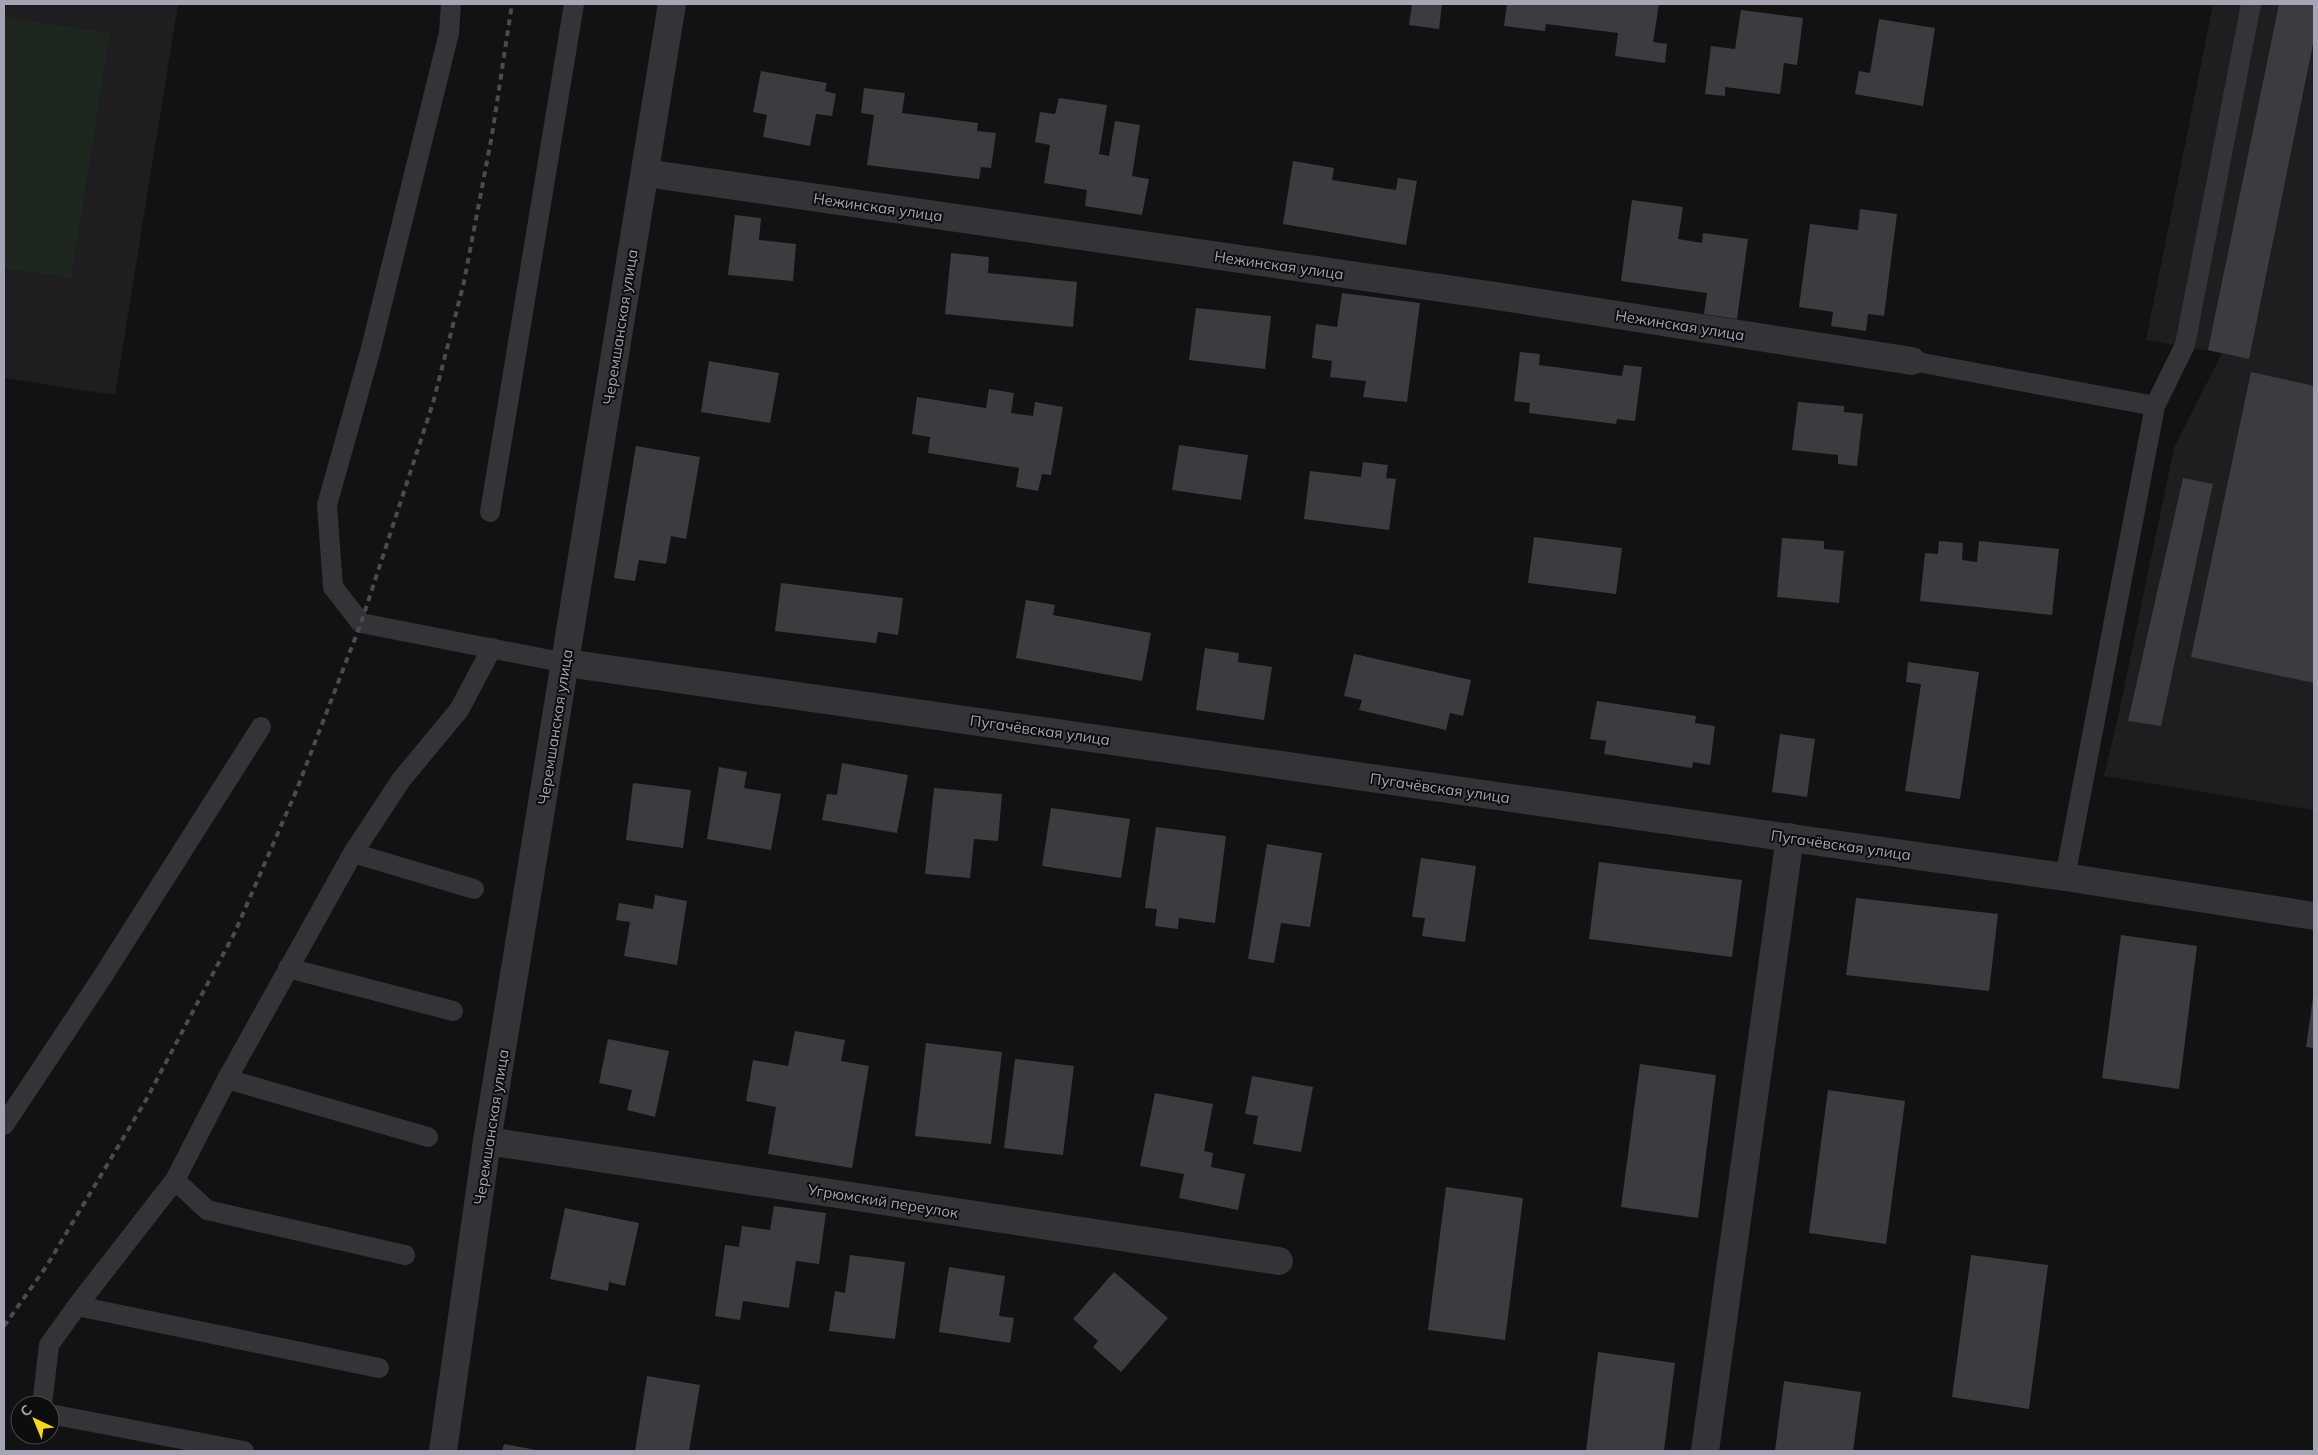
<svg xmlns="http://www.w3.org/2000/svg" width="2318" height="1455" viewBox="0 0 2318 1455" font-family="Mulish,sans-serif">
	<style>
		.built { fill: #1e1e20 }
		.green { fill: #1e2620 }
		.building { fill: #3c3c40 }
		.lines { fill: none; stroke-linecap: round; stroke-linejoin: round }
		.service { stroke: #333338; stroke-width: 20 }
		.minor { stroke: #333338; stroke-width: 28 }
		.rail { stroke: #4a4a52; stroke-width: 4; stroke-dasharray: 6 5; stroke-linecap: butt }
		.labels { text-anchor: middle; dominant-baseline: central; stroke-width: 4; stroke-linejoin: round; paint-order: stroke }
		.street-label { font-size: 15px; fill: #a3a5b4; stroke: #0d0d0e }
	</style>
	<rect width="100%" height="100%" fill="#121213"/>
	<path class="built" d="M4,4H178L115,395L4,378Z
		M2213,4H2314V810L2104,776L2118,717L2174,448L2222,353L2146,340Z"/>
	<path class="green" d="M4,17L110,33L71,278L4,268Z"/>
	<path class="building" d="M1412,4H1442L1439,29L1409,25Z
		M1507,4H1659L1653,42L1667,44L1665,63L1615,56L1618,33L1546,24L1545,31L1504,26Z
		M2279,4H2314V39L2249,359L2208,350Z
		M1741,10L1803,18L1797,65L1784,63L1780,94L1725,87V96L1705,94L1711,46L1735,49Z
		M1879,19L1935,28L1923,106L1855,94L1859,71L1870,73Z
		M761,71L827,83L825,91L836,94L832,116L816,114L810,146L763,137L767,115L753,112Z
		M864,88L905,93L902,113L978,123L977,131L996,133L991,168L981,167L979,179L867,165L874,115L861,113Z
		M1059,98L1107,105L1099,154L1109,156L1115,121L1140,125L1132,176L1149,179L1142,215L1085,206L1087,190L1044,183L1050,145L1035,142L1040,112L1055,114Z
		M1293,161L1334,168L1332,180L1396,190L1398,178L1417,181L1406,245L1283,224Z
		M1632,200L1683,207L1678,239L1702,243L1703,233L1748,239L1737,319L1704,314L1707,293L1621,281Z
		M1860,209L1897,214L1884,316L1868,314L1866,331L1831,326L1833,312L1799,307L1810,224L1858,230Z
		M735,215L761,218L759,240L796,244L793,281L728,275Z
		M951,253L989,257L988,273L1077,282L1073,327L945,314Z
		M1342,293L1420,303L1407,402L1363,397L1366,381L1330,377L1332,361L1312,358L1316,324L1337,327Z
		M1196,308L1271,316L1265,369L1189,360Z
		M1520,352L1540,354L1539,365L1622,376L1624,365L1642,367L1635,421L1617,419L1616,424L1529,413L1530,403L1514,401Z
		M709,361L779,373L770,423L701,412Z
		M2251,372L2314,386V683L2191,657Z
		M989,389L1014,393L1011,413L1033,416L1035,402L1063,407L1051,475L1042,474L1038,491L1016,487L1019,468L928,453L930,437L912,434L917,397L986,408Z
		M1798,402L1844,406V412L1863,414L1857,466L1838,464V455L1792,450Z
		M1179,445L1248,455L1241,500L1172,490Z
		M636,446L700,457L686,539L671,536L666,564L639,560L635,581L614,578Z
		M1363,462L1388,465L1386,478L1396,479L1389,530L1304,519L1310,471L1361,477Z
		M2183,478L2213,484L2161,726L2128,721Z
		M1534,537L1622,548L1616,594L1528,583Z
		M1782,538L1824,541V549L1844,551L1839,603L1777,597Z
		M1939,541L1963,543L1962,560L1977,562L1979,541L2059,549L2052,615L1920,601L1925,553L1938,554Z
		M781,583L903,598L898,635L878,632L876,643L775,631Z
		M1026,600L1055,605L1053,615L1151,633L1142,681L1016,658Z
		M1205,648L1239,653L1238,662L1272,667L1264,720L1196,710Z
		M1354,654L1471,680L1463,716L1450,713L1446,730L1359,710L1362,700L1344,696Z
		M1908,662L1979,672L1960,799L1905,791L1921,684L1906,682Z
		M1597,701L1696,716L1695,723L1715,726L1710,765L1693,762L1692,768L1604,754L1606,741L1590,739Z
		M1780,734L1815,739L1807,797L1772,792Z
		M842,763L908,775L897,833L822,820L827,794L837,795Z
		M719,767L747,772L744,788L781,794L771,850L707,839Z
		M633,783L691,790L683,848L626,840Z
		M934,788L1002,794L998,841L974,839L970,878L925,874Z
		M1051,808L1130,819L1121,878L1042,866Z
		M1156,827L1226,836L1215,923L1179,918L1178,929L1155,926L1157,909L1145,908Z
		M1267,844L1322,853L1310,927L1281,923L1274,963L1248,959Z
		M1421,858L1476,866L1465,942L1422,936L1425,918L1412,917Z
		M1599,862L1742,880L1732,957L1589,939Z
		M655,895L687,901L677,965L624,956L630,922L616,920L619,903L653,909Z
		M1856,898L1998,914L1989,991L1846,975Z
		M2121,935L2197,946L2179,1089L2102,1078Z
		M2313,997H2314V1048L2306,1047Z
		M795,1031L845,1040L841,1061L869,1066L852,1168L768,1154L776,1107L746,1101L753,1060L788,1066Z
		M608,1039L669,1051L655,1117L627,1110L632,1090L599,1083Z
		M926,1043L1002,1052L991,1144L915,1136Z
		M1015,1059L1074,1066L1063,1155L1004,1148Z
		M1640,1064L1716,1075L1698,1218L1621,1207Z
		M1252,1076L1313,1087L1301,1152L1253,1144L1258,1116L1245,1114Z
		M1828,1090L1905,1101L1886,1244L1809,1233Z
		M1155,1093L1213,1104L1204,1151L1213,1153L1211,1167L1245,1174L1238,1210L1179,1198L1184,1174L1140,1166Z
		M1446,1187L1523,1198L1505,1340L1428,1330Z
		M774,1206L826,1213L819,1264L796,1261L789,1308L743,1301L740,1320L715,1316L725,1245L739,1247L742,1226L770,1230Z
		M565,1208L639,1223L625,1286L609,1282L608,1291L550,1279Z
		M850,1255L905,1262L895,1339L829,1331L835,1291L845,1293Z
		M1971,1255L2048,1265L2029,1409L1952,1397Z
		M949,1267L1005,1276L999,1316L1014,1318L1010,1343L939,1332Z
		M1114,1272L1168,1318L1121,1372L1093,1347L1098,1341L1073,1319Z
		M1598,1352L1675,1363L1664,1451H1586Z
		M647,1376L700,1385L689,1451H635Z
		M1784,1381L1861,1392L1853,1451H1775Z
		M504,1444L536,1450V1451H502Z"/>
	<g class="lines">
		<path class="service" d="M451,4L449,33L370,352L327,505L333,587L361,623L566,663
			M1912,361L2155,406
			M490,512L574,4
			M353,853L474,889
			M2065,877L2155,406L2185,345L2251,4
			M288,968L453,1011
			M227,1079L428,1137
			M4,1125L101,979L261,727
			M175,1180L207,1210L405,1255
			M77,1306L379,1368
			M42,1405L49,1345L77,1306L175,1180L227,1079L353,853L401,780L459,710L492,648
			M50,1414L244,1451"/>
		<path class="minor" d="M645,173L1496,296L1912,361
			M566,663L2065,877L2314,916
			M487,1141L1279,1261
			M443,1451L487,1141L672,4
			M1705,1451L1790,837"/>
		<path class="rail" d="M4,1326L46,1267L146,1100L235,932L297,789L361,623L433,403L464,282L492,135L512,4"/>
	</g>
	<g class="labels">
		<g class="street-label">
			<text transform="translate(878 207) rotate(8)">Нежинская улица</text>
			<text transform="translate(1279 265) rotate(8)">Нежинская улица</text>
			<text transform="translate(1680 325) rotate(9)">Нежинская улица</text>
			<text transform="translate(620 327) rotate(-81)">Черемшанская улица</text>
			<text transform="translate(555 727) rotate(-81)">Черемшанская улица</text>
			<text transform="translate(1040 730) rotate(8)">Пугачёвская улица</text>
			<text transform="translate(1440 788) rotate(8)">Пугачёвская улица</text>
			<text transform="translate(1841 845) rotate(8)">Пугачёвская улица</text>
			<text transform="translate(491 1127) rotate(-81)">Черемшанская улица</text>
			<text transform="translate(883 1201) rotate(9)">Угрюмский переулок</text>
		</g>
	</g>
	<rect width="2318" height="1455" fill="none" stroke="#a3a5b4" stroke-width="10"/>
	<g transform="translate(35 1420) rotate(316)"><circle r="24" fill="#0d0d0e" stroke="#494a50"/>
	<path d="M0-4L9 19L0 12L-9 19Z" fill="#f7d626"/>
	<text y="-8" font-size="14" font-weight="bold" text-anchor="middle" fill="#a3a5b4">С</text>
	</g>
</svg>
